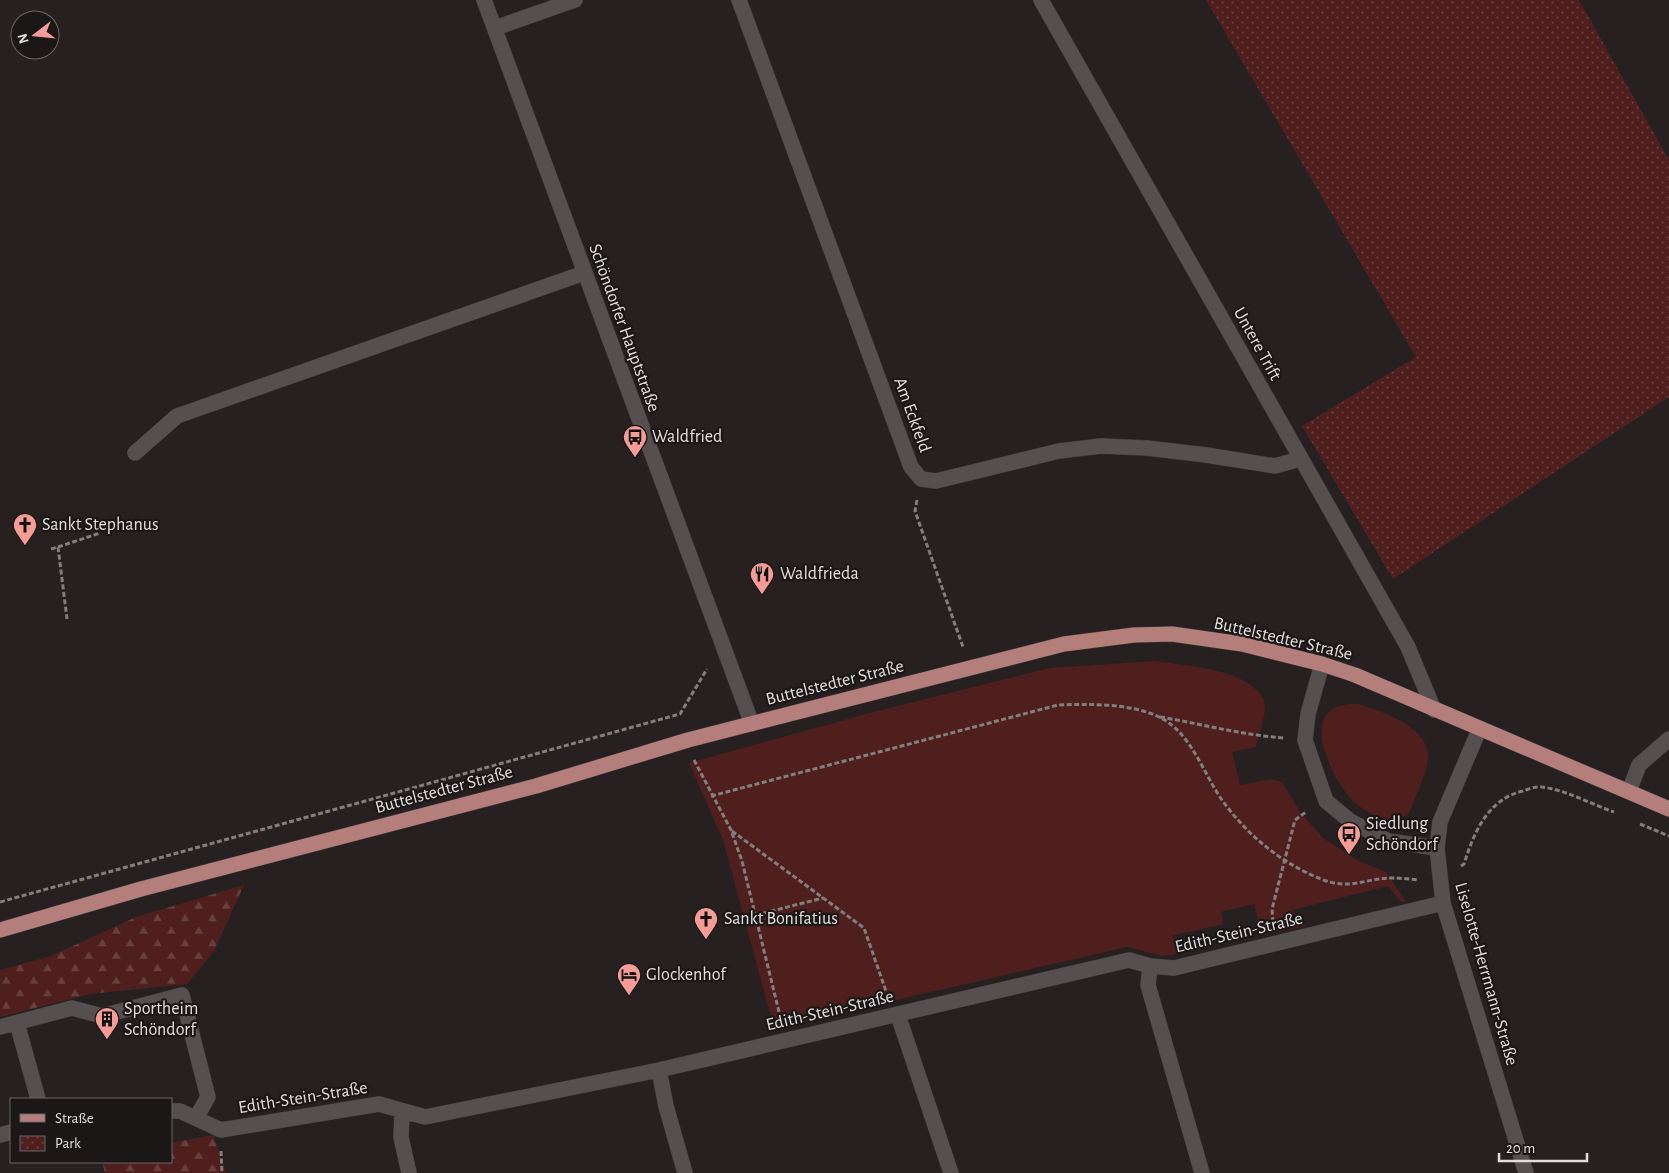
<svg xmlns="http://www.w3.org/2000/svg" width="1669" height="1173" viewBox="0 0 1669 1173" font-family="'Alegreya Sans',sans-serif">
	<style>
		.grass { fill: #4e1f1d }
		.forest { fill: url(#forest-firs) }
		.park { fill: url(#park-dots) }
		.lines { fill: none; stroke-linecap: round; stroke-linejoin: round }
		.minor-casing { stroke: #423d3d; stroke-width: 16 }
		.major-casing { stroke: #423d3d; stroke-width: 16 }
		.path { stroke: #827e7d; stroke-width: 3; stroke-dasharray: 5 2.5; stroke-linecap: butt }
		.minor { stroke: #55504f; stroke-width: 15 }
		.major { stroke: #b47e7b; stroke-width: 15 }
		.labels { text-anchor: middle; dominant-baseline: central; stroke-width: 4.5; stroke-linejoin: round; paint-order: stroke }
		.street-label { font-size: 18px; fill: #e2dede; stroke: #1c1717 }
		.poi-label { font-size: 18px; fill: #e2dede; stroke: #1c1717; text-anchor: start }
	</style>
	<defs>
		<pattern id="forest-firs" width="22" height="20" patternUnits="userSpaceOnUse" patternTransform="scale(1.25)"><rect width="22" height="20" fill="#4e1f1d"/><path d="M5 1l3.5 6h-7zM16 11l3.5 6h-7z" fill="#673f3d"/></pattern>
		<pattern id="park-dots" width="8" height="8" patternUnits="userSpaceOnUse" patternTransform="scale(1.25)"><rect width="8" height="8" fill="#4e1f1d"/><path d="M2 2h.1M6 6h.1" fill="none" stroke="#673f3d" stroke-width="1.8" stroke-linecap="round"/></pattern>
	</defs>
	<rect width="100%" height="100%" fill="#262120"/>
	<path class="grass" d="M1155,661C1185,666 1246,668 1263,698C1269,710 1259,734 1256,747L1232,752L1240,785L1271,779L1282,782L1300,812L1323,838L1357,860L1386,872L1406,902H1401L1388,886L1292,910L1306,926L1262,935L1254,904L1221,912L1223,924L1172,936L1186,953L1162,956L1127,947L774,1028L723,840L689,763L866,714L1050,668Z
		M1358,704C1382,711 1433,728 1428,761C1425,777 1417,793 1411,809L1407,815L1394,821C1380,819 1363,811 1353,801C1337,786 1310,734 1327,714C1334,705 1347,704 1358,704Z"/>
	<path class="forest" d="M244,885L214,951L187,984L90,994L0,1017V970L51,956L136,917Z
		M213,1135L226,1173H105L102,1162H171V1143Z"/>
	<path class="park" d="M1206,0H1579L1669,160V397L1393,579L1302,426L1416,357Z"/>
	<g class="lines">
		<g class="minor-casing">
			<path id="minor" d="M484,0L752,724
				M739,0L911,467L921,479L936,481L1059,451L1101,446L1147,448L1206,455L1275,466L1300,459
				M1041,0L1408,647L1434,710
				M495,28L575,0
				M135,453L177,416L584,273
				M1322,664L1308,714L1305,740L1326,801L1350,821L1388,841L1437,848
				M1479,730L1440,822L1437,848L1443,903L1526,1173
				M1629,791L1639,765L1669,739
				M1150,966L1148,985L1202,1173
				M898,1015L951,1173
				M17,1023L38,1099
				M0,1027L72,1008L102,1016L182,995L208,1097L196,1118
				M659,1070L666,1106L685,1173
				M171,1111H180L221,1130L379,1104L425,1117L659,1070L1129,960L1150,966L1174,968L1443,903
				M402,1112L401,1137L409,1173
				M0,1135L11,1132"/>
		</g>
		<g class="major-casing">
			<path id="major" d="M0,930L141,889L536,786L688,740L1064,644L1134,635L1172,634L1242,644L1322,664L1355,675L1669,809"/>
		</g>
		<path class="path" d="M917,500L915,511L963,647
			M58,547L100,533
			M51,549L58,547L67,619
			M1160,717C1202,724 1242,735 1284,738
			M694,760L731,830L742,861L781,1020
			M711,796L1058,705C1089,704 1130,703 1159,717C1191,732 1203,773 1222,800C1247,835 1281,863 1321,879C1350,891 1365,878 1392,878C1400,878 1409,879 1418,880
			M1640,824L1669,836
			M732,831L864,928L887,994
			M1461,866L1464,864C1474,832 1488,799 1523,791C1529,789 1536,786 1542,787C1566,790 1591,804 1614,812
			M0,902L680,714L707,669
			M756,915L823,898
			M1273,922L1272,909L1295,820L1306,812
			M221,1151L222,1173"/>
		<use href="#minor" class="minor"/>
		<use href="#major" class="major"/>
	</g>
	<defs>
		<g id="bus-pin" transform="scale(1.25)"><path d="M0 17L-7.5 6A9.5 9.5 0 1 1 7.5 6Z" fill="#f59c96" stroke="#1c1717"/><path d="M-5-6H5V4H4V6H2V4H-2V6H-4V4H-5ZM-3.5-4V0h7V-4ZM-3.5 1.2v1.5H-2V1.2ZM2 1.2v1.5H3.5V1.2Z" fill="#111"/></g>
		<g id="church-pin" transform="scale(1.25)"><path d="M0 17L-7.5 6A9.5 9.5 0 1 1 7.5 6Z" fill="#f59c96" stroke="#1c1717"/><path d="M-1.2-6h2.4v3.5h3.3v2.4h-3.3V6h-2.4V-.1h-3.3v-2.4h3.3Z" fill="#111"/></g>
		<g id="restaurant-pin" transform="scale(1.25)"><path d="M0 17L-7.5 6A9.5 9.5 0 1 1 7.5 6Z" fill="#f59c96" stroke="#1c1717"/><path d="M-5-6h1v4h1v-4h1v4h1v-4h1v5L-1.5 .5V6h-2V.5L-5-1ZM5-6V6H3V1.5H1.5Q1.5-4 5-6Z" fill="#111"/></g>
		<g id="hotel-pin" transform="scale(1.25)"><path d="M0 17L-7.5 6A9.5 9.5 0 1 1 7.5 6Z" fill="#f59c96" stroke="#1c1717"/><path d="M-6-4.5h1.5V1H6V5H4.5V3h-9V5H-6ZM-4 0a1.8 1.8 0 1 1 3.6 0ZM.5 0V-2.5h3Q6-2.5 6 0Z" fill="#111"/></g>
		<g id="building-pin" transform="scale(1.25)"><path d="M0 17L-7.5 6A9.5 9.5 0 1 1 7.5 6Z" fill="#f59c96" stroke="#1c1717"/><path d="M-4-6H4V6H1V3H-1V6H-4ZM-2.5-4.3h1.7v1.8h-1.7ZM.8-4.3h1.7v1.8H.8ZM-2.5-1h1.7V.8h-1.7ZM.8-1h1.7V.8H.8Z" fill="#111"/></g>
	</defs>
	<g fill-rule="evenodd">
		<use href="#bus-pin" x="635" y="437"/>
		<use href="#church-pin" x="25" y="525"/>
		<use href="#restaurant-pin" x="762" y="574"/>
		<use href="#bus-pin" x="1349" y="834"/>
		<use href="#church-pin" x="706" y="919"/>
		<use href="#hotel-pin" x="629" y="975"/>
		<use href="#building-pin" x="107" y="1019"/>
	</g>
	<g class="labels">
		<g class="street-label">
			<text transform="translate(624 328) rotate(70)">Schöndorfer Hauptstraße</text>
			<text transform="translate(1257 344) rotate(61)">Untere Trift</text>
			<text transform="translate(912 415) rotate(70)">Am Eckfeld</text>
			<text transform="translate(1283 639) rotate(13)">Buttelstedter Straße</text>
			<text transform="translate(835 683) rotate(-14)">Buttelstedter Straße</text>
			<text transform="translate(444 790) rotate(-15)">Buttelstedter Straße</text>
			<text transform="translate(1239 933) rotate(-13)">Edith-Stein-Straße</text>
			<text transform="translate(1486 974) rotate(74)">Liselotte-Herrmann-Straße</text>
			<text transform="translate(830 1011) rotate(-13)">Edith-Stein-Straße</text>
			<text transform="translate(303 1098) rotate(-9)">Edith-Stein-Straße</text>
		</g>
		<g class="poi-label">
			<text x="652" y="437">Waldfried</text>
			<text x="42" y="525">Sankt Stephanus</text>
			<text x="780" y="574">Waldfrieda</text>
			<text x="1366" y="824">Siedlung<tspan x="1366" dy="21">Schöndorf</tspan></text>
			<text x="724" y="919">Sankt Bonifatius</text>
			<text x="646" y="975">Glockenhof</text>
			<text x="124" y="1009">Sportheim<tspan x="124" dy="21">Schöndorf</tspan></text>
		</g>
	</g>
	<rect x="10" y="1098" width="162" height="65" fill="#1c1717" stroke="#6b6767"/>
	<rect x="20" y="1114" width="25" height="8" fill="#b47e7b" stroke="#6b6767"/>
	<text x="55" y="1123" font-size="15" fill="#e2dede">Straße</text>
	<rect x="20" y="1136" width="25" height="15" fill="url(#park-dots)" stroke="#6b6767"/>
	<text x="55" y="1148" font-size="15" fill="#e2dede">Park</text>
	<g transform="translate(35 35) rotate(254)"><circle r="24" fill="#1c1717" stroke="#6b6767"/>
	<path d="M0-4L9 19L0 12L-9 19Z" fill="#f59c96"/>
	<text y="-8" font-size="14" font-weight="bold" text-anchor="middle" fill="#e2dede">N</text>
	</g>
	<path d="M1499 1153v8h88v-8" fill="none" stroke="#e2dede" stroke-width="2.5"/>
	<text x="1506" y="1153" font-size="15" fill="#e2dede" stroke="#1c1717" stroke-width="4" paint-order="stroke">20 m</text>
</svg>
